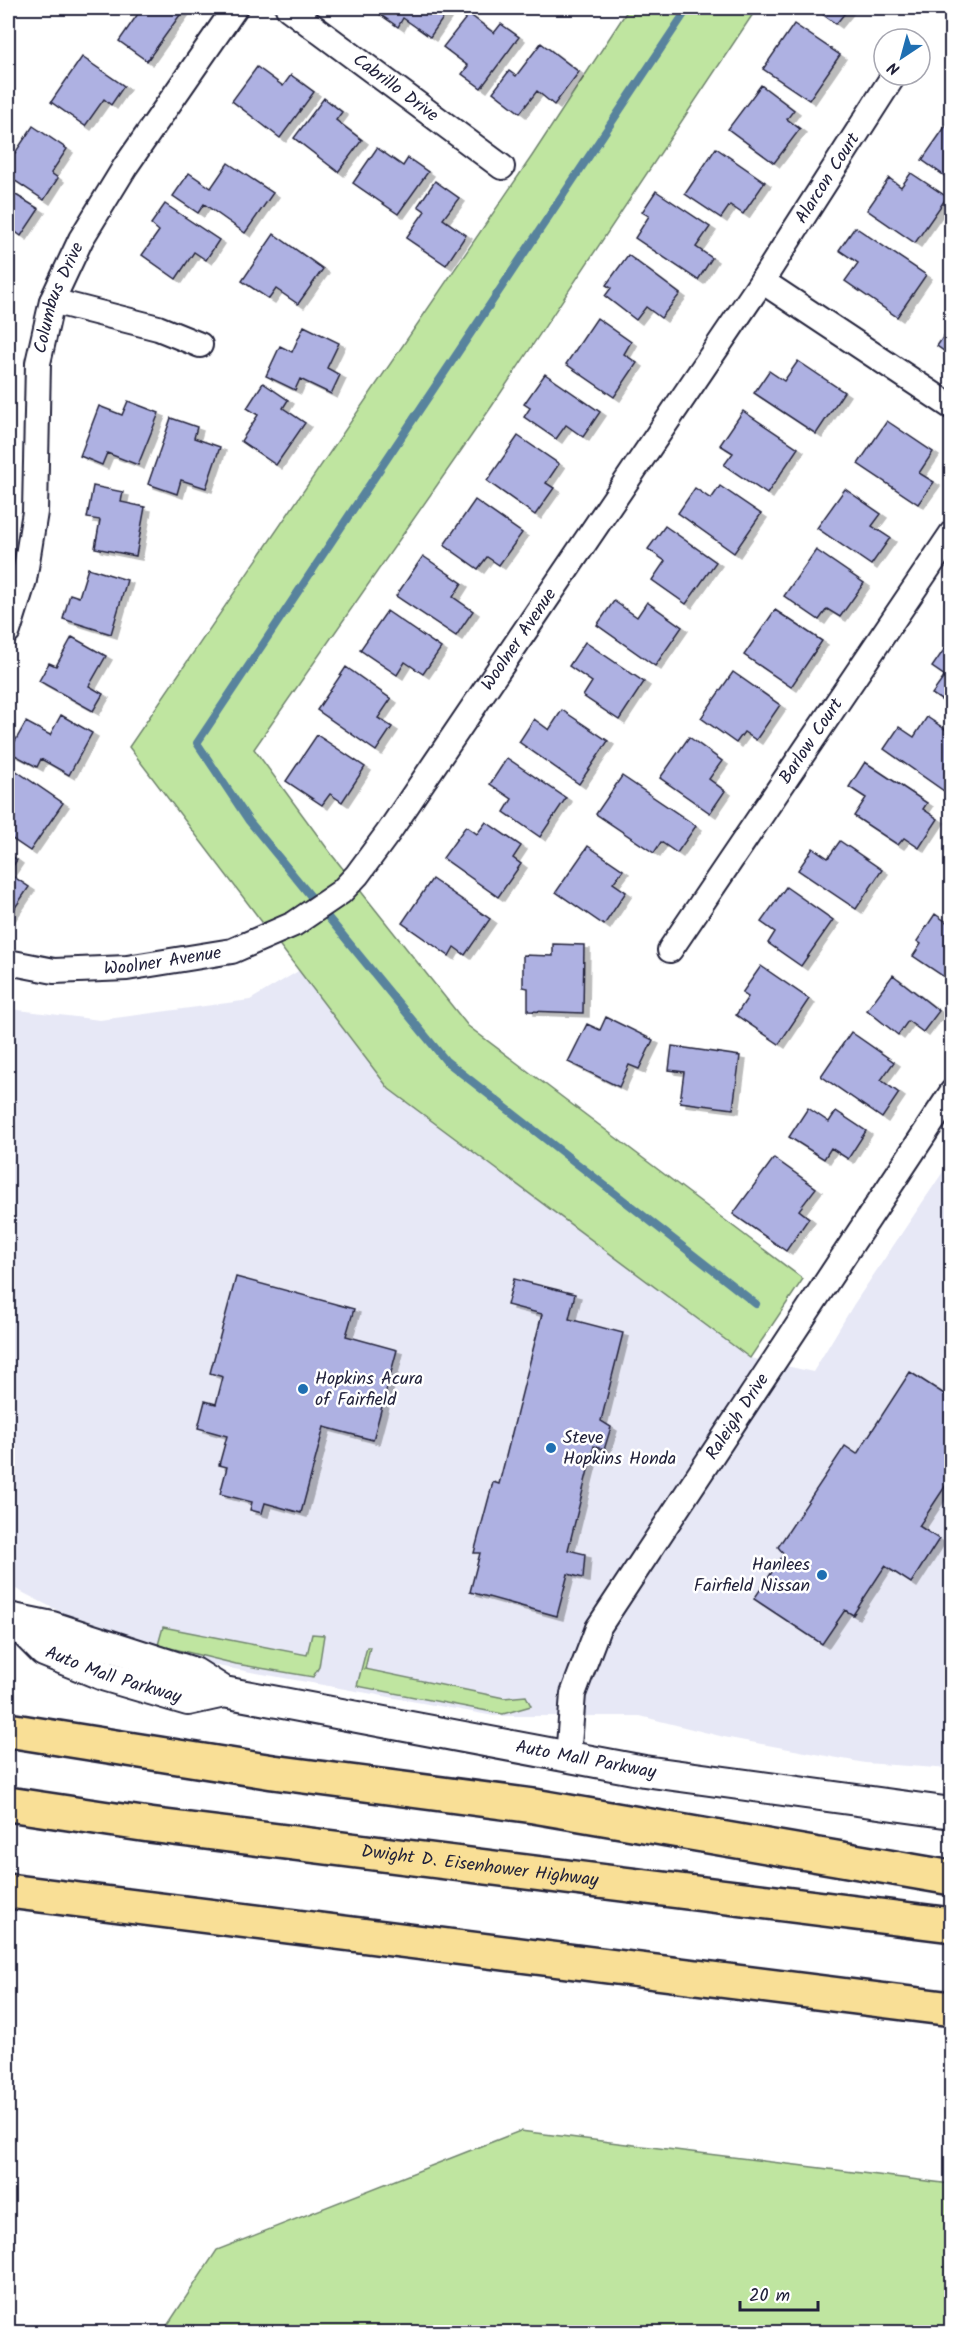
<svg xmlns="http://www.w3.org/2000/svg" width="959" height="2340" viewBox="0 0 959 2340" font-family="Kalam,sans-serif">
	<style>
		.built { fill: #e7e8f6 }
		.green { fill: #bfe5a0; stroke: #70846e; stroke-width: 1.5 }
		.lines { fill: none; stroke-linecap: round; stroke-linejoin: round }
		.stream { stroke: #59839d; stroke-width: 8 }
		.building { fill: #aeb1e2; stroke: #22223b; stroke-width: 1.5; filter: url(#shadow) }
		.minor-casing { stroke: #22223b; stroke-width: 28 }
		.tertiary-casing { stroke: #22223b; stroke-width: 34 }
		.motorway-casing { stroke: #22223b; stroke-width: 38 }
		.minor { stroke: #fff; stroke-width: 24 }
		.tertiary { stroke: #fff; stroke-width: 30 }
		.motorway { stroke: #f9df96; stroke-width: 33 }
		.poi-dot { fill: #1f6fb2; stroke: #fff; stroke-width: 2 }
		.labels { text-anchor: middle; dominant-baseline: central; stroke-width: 5; stroke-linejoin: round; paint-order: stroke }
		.street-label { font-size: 18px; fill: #22223b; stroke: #fff }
		.poi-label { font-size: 18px; fill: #22223b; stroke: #fff; text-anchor: start }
	</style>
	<defs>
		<filter id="shadow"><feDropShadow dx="6" dy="4" stdDeviation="0" flood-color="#0004"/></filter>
	</defs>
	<rect width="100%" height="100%" fill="#fff"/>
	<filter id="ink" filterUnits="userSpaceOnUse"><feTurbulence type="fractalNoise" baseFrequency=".0167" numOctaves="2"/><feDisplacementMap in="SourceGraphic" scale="12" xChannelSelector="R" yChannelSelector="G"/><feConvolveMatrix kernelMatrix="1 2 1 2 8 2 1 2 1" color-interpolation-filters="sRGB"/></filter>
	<g filter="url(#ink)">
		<path class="built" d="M300,970L389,1089L750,1358L813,1372L854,1304L951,1160V1769L865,1763L724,1737L640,1716H494L185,1660L92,1628L8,1585V1013L10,1009L100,1020L250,1000Z"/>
		<path class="green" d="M629,8H757L492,406L254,749L332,855L468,1026L803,1279L750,1358L389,1089L129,747L532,156Z
			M163,1627L307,1655L312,1634L324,1635L319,1667L313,1677L236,1664L158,1645Z
			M367,1647H370L365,1669L504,1698L526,1696L531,1706L503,1714L357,1686Z
			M520,2131L951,2184V2332H163L217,2250Z"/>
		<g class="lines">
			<path class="stream" d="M688,8L197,743L249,821L446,1061L756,1304"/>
		</g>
		<path class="building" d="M142,8H185L147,61L119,41Z
			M382,8H450L430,37L403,18L398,27L378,13Z
			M814,8H849L836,24Z
			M469,14L494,33L501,24L519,37L481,88L462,74L468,66L443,47Z
			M794,24L840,55L809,100L763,69Z
			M541,43L579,72L554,105L537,91L520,113L493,92L509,71L516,76Z
			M82,57L124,86L111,105L104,99L85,126L51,102Z
			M257,67L283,86L291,75L314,92L280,138L232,101Z
			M761,85L794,110L787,119L800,129L774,163L728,129Z
			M324,98L342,112L336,120L362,140L338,172L294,138Z
			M952,117V181L922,160Z
			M33,126L67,149L51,173L58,178L44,200L8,176V148L15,153Z
			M377,148L403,166L408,158L428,172L398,214L353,183Z
			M716,148L765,182L743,214L730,205L721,218L685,194Z
			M228,163L273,193L245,233L204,204L198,213L173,196L189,173L211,188Z
			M911,173L947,197L915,243L867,210L889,178L901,187Z
			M435,181L459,198L443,219L466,235L446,265L406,238L425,211L418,206Z
			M656,191L710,227L696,247L712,258L698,280L635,238L649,216L642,212Z
			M11,192L39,209L21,236L10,228L8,232V198Z
			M165,204L219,240L206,260L194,252L176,279L142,255L159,231L151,224Z
			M855,227L926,275L897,317L845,281L858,263L839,250Z
			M274,234L323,269L298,304L276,289L269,299L242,281Z
			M628,255L680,294L661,318L646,307L636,320L605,296L611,288L606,285Z
			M597,318L631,342L624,354L637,363L614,397L566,364Z
			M952,324V357L937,346Z
			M304,326L339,343L327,368L340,375L331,394L300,379L295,390L266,376L280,346L292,352Z
			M798,361L844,392L816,434L754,393L769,371L784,381Z
			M545,374L600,412L583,437L566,425L556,439L524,417L530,408L524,404Z
			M263,383L288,400L283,408L305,423L276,465L241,441L258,415L247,408Z
			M128,401L159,413L138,465L107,453L102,465L80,456L99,406L122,415Z
			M743,411L798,448L767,494L724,465L733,453L720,445Z
			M171,418L197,427L194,438L220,447L206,488L181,480L177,494L148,484Z
			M887,421L933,452L919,473L934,482L918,504L858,464Z
			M518,436L559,464L546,483L554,488L535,515L487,481Z
			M93,486L123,492L121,502L145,507L136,556L95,548L100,520L87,518Z
			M720,486L761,514L734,553L678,513L695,488L711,499Z
			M845,489L881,514L872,526L890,538L871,565L817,528Z
			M475,500L522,533L499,565L487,557L478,569L444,545Z
			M665,526L716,562L686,604L652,580L665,561L648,549Z
			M816,550L864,583L840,617L827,609L819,620L784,596Z
			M423,556L462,583L453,597L473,611L456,636L396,596Z
			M88,568L127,580L111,634L63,619L70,594L79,597Z
			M614,601L637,617L647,602L682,627L655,666L597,625Z
			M775,610L822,641L791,687L744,655Z
			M387,611L441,648L423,674L405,662L397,675L360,650Z
			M72,637L106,656L89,686L103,694L93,711L39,681L49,663L56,666Z
			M950,641L952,642V707L932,694L945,676L932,667Z
			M585,642L644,682L619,720L583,696L592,682L569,666Z
			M346,667L391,699L378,718L392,727L376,751L317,710Z
			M733,672L780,705L756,740L744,732L736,743L701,718Z
			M562,710L608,741L579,784L519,742L534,719L549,730Z
			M61,715L92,733L69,775L41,759L37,767L9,752L26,722L50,735Z
			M927,717L952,734V780L944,791L884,749L899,727L914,737Z
			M317,735L365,767L342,802L330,794L322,805L286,781Z
			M689,737L722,761L709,779L725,791L710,813L660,778Z
			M507,758L566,798L540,837L504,812L512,799L490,784Z
			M865,762L927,803L923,809L938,819L919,848L904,838L898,845L854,816L866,798L849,787Z
			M12,768L63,803L30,851L8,836V775Z
			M622,776L696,826L677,853L661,842L654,853L596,814Z
			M486,822L521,846L513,858L521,864L498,897L443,858L466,826L477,834Z
			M840,841L882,870L856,909L798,870L813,848L828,858Z
			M588,846L623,870L613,883L626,892L604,925L556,892Z
			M8,853L17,860L8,873L29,887L8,918Z
			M432,879L490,919L465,955L454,947L449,956L402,923Z
			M786,887L833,920L801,966L768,943L775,932L761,922Z
			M935,914L952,926V982L913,956L921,944L917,941Z
			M553,944L584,945L583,1013L528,1011V988L523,987V955L553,956Z
			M761,966L809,999L779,1044L736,1015L748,997L742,993Z
			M893,975L939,1011L923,1032L908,1021L898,1035L867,1010Z
			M606,1017L653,1040L639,1069L629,1065L619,1087L568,1062L587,1024L600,1030Z
			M851,1032L894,1062L881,1080L899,1093L882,1118L821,1076Z
			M672,1046L740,1056L733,1109L680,1102L684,1072L669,1070Z
			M808,1108L829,1122L836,1111L866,1131L848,1159L831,1148L824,1159L789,1137Z
			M774,1158L816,1188L799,1210L809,1218L786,1251L733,1214Z
			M236,1277L354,1309L346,1336L397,1350L373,1440L324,1427L301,1513L265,1503L262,1513L250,1510L252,1502L220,1494L227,1467L219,1465L227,1436L198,1428L205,1401L216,1404L223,1377L210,1373Z
			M514,1279L575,1294L569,1319L623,1333L601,1421L611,1427L604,1450L594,1446L568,1550L585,1554L583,1578L568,1574L557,1616L470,1592L480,1553H474L493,1482L499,1484L542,1314L507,1305Z
			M910,1372L952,1399V1476L919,1526L939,1539L911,1583L885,1566L853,1615L845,1610L822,1644L754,1599L784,1554L778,1547L845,1446L857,1454Z"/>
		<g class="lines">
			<g class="minor-casing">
				<g id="minor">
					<path id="s1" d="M288,8L502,167"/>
					<path d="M762,281L952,407"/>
					<path d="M52,301L158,328L200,345"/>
					<path id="s2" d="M8,631L24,580L35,512L38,363L52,301L81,239L125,167L235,8"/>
					<path id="s3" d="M670,950L952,533"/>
					<path id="s4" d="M8,962L54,971L127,968L232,951L294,924L341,892L357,875L388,833L762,281L894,75"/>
					<path id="s5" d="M568,1758L573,1694L598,1628L952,1092"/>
				</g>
			</g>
			<g class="tertiary-casing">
				<g id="tertiary">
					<path id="s6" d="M8,1618L52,1627L194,1673L224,1692L644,1771L952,1813"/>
					<path id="s7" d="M14,1621L44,1651L106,1676L188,1700L224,1692"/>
				</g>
			</g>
			<g class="motorway-casing">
				<g id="motorway">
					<path d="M8,1730L273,1772L534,1806L952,1878"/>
					<path id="s8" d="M8,1804L149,1825L952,1925"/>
					<path d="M8,1891L952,2009"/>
				</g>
			</g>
			<use href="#minor" class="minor"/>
			<use href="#tertiary" class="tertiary"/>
			<use href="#motorway" class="motorway"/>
		</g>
	</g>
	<g class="poi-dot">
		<circle cx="303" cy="1389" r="6"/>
		<circle cx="551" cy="1448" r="6"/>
		<circle cx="822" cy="1575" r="6"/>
	</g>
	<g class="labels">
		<g class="street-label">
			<text stroke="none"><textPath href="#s1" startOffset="134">Cabrillo Drive</textPath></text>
			<text stroke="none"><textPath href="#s4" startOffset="1215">Alarcon Court</textPath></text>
			<text stroke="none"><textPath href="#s2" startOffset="340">Columbus Drive</textPath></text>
			<text stroke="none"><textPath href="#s4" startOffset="660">Woolner Avenue</textPath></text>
			<text stroke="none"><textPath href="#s3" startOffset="252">Barlow Court</textPath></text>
			<text stroke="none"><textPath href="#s4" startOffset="156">Woolner Avenue</textPath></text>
			<text stroke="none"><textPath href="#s5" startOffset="388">Raleigh Drive</textPath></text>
			<text stroke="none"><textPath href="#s7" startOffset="116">Auto Mall Parkway</textPath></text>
			<text stroke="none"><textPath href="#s6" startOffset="598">Auto Mall Parkway</textPath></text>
			<text stroke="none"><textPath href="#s8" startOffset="476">Dwight D. Eisenhower Highway</textPath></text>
		</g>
		<g class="poi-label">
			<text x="315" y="1379">Hopkins Acura<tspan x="315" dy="21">of Fairfield</tspan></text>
			<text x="563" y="1438">Steve<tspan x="563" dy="21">Hopkins Honda</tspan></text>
			<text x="810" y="1565" text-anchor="end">Hanlees<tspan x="810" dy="21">Fairfield Nissan</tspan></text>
		</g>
	</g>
	<rect width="959" height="2340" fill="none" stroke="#fff" stroke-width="30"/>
	<rect x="15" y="15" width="929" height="2310" fill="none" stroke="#22223b" stroke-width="2" filter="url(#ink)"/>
	<g transform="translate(902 57) rotate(216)"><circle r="28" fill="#ffffff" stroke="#a7a7b1" stroke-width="1.5"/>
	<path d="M0-4.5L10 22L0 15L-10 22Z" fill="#1f6fb2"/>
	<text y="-9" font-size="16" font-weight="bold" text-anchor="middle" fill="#22223b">N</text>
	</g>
	<path d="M740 2301v9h78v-9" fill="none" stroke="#22223b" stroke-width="3"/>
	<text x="749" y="2301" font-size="18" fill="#22223b" stroke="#ffffff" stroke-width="4.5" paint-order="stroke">20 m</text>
</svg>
